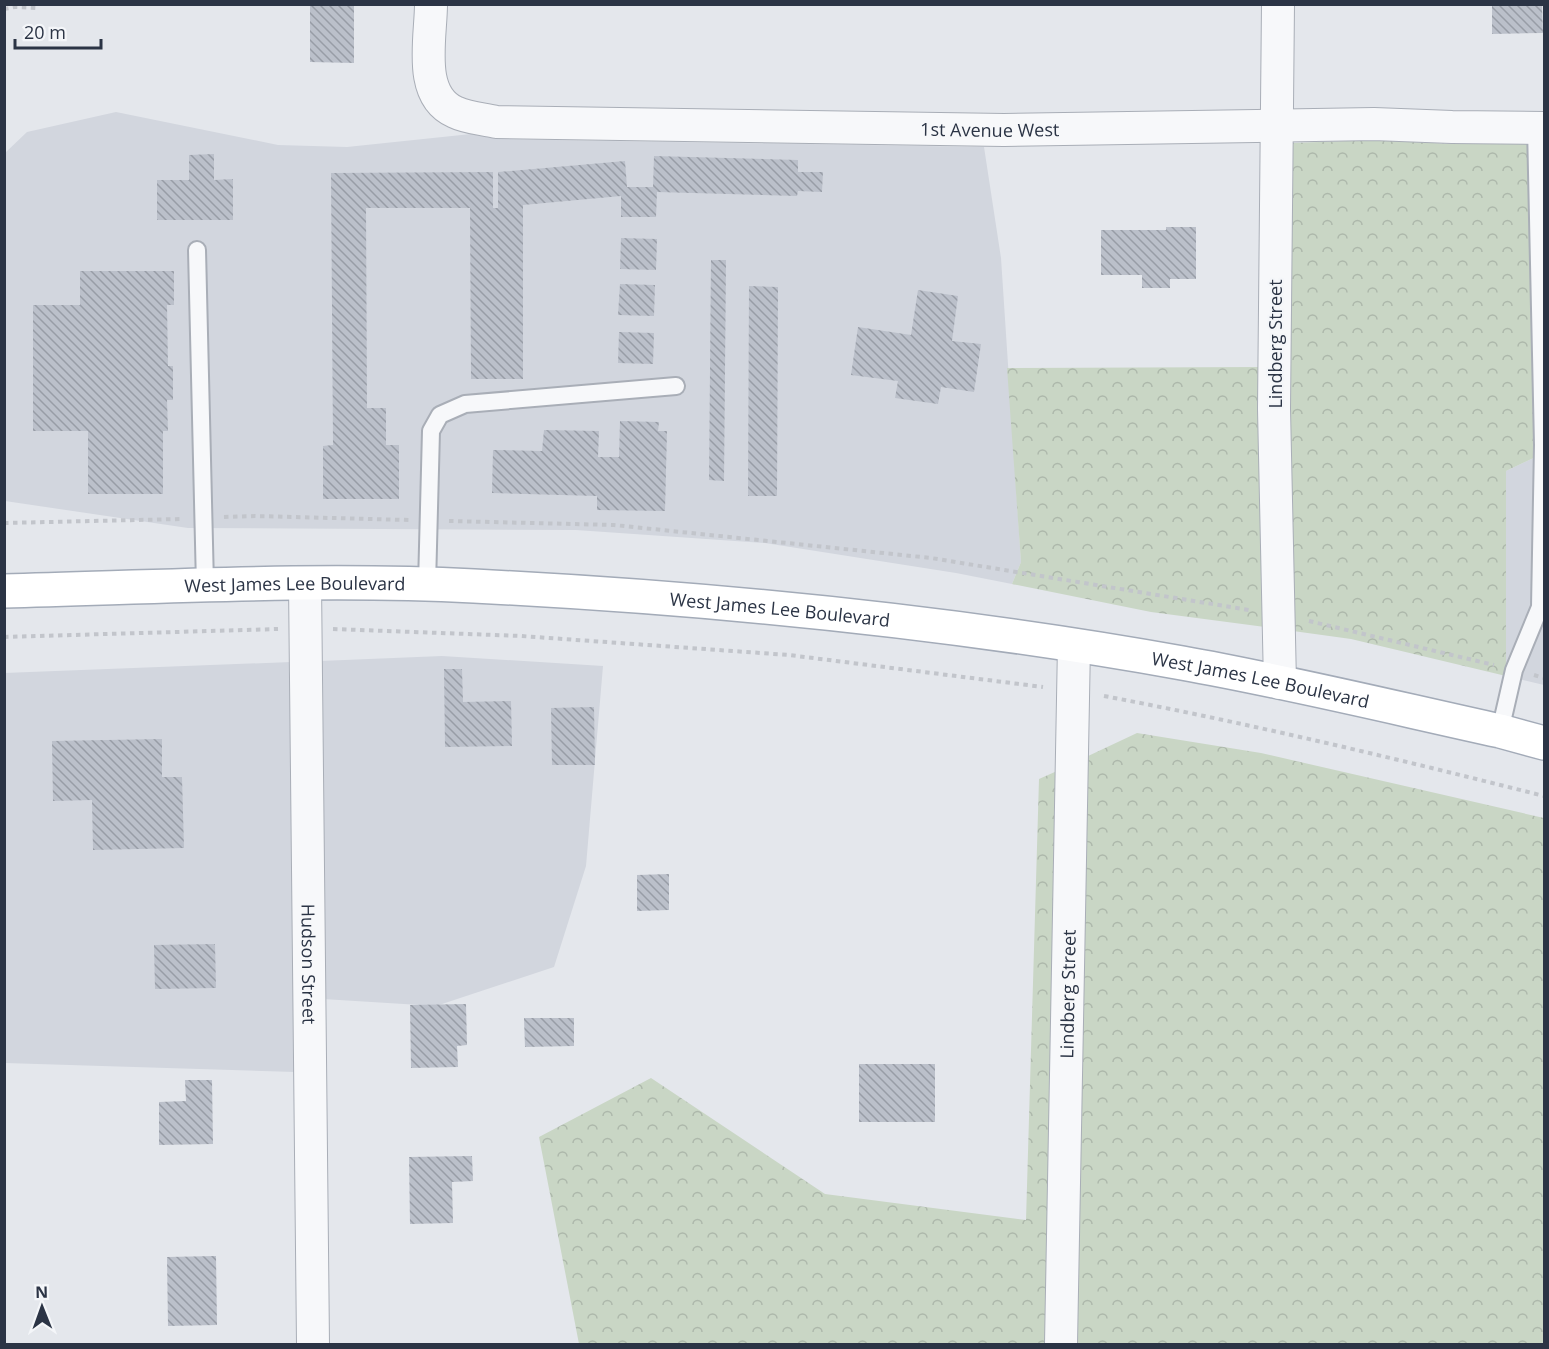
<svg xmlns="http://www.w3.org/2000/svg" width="1549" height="1349" viewBox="0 0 1549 1349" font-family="'Open Sans',sans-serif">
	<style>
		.built { fill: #d2d6de }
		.forest { fill: url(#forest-crowns) }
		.building { fill: url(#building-back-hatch) }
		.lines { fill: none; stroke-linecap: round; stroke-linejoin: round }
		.service-casing { stroke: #a9aeb7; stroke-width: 20 }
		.minor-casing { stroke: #a9aeb7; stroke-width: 34 }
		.primary-casing { stroke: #a3abb8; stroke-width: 36 }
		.path { stroke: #c2c5cb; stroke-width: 4; stroke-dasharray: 4.5 4.5; stroke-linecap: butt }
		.service { stroke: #f7f8fa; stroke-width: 16 }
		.minor { stroke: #f7f8fa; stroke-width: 32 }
		.primary { stroke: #fff; stroke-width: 33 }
		.labels { text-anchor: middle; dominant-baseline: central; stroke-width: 4.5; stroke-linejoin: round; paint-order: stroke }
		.street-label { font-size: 18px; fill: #2b3445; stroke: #f4f6f9 }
	</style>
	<defs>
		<pattern id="forest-crowns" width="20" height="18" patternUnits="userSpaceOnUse" patternTransform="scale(1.5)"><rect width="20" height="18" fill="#c9d6c5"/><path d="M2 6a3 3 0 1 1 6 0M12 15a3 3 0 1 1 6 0" fill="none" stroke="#adb8ab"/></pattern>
		<pattern id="building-back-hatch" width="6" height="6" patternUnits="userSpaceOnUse" patternTransform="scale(1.5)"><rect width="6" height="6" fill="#bbc0ca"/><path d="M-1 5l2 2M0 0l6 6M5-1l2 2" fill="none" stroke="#989da6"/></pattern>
	</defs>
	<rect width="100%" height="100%" fill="#e4e7ec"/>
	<path class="built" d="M116,112L278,145L347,147L471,134L496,139L984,147L1001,258L1021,562L1012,584L956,573L765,543L576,530L188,528L5,501V153L27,132Z
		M1544,453V685L1506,676V471Z
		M442,656L603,666L586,866L554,967L436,1006L323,999L320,661Z
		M291,662L295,1072L5,1063L4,673Z"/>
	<path class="forest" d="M1374,140L1452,144H1536L1544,453L1506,471V676L1351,639L1293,631L1289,408L1291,143Z
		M1261,367L1265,627L1151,612L1012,584L1021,562L1007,368Z
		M1137,733L1261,753L1544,818V1344H1075L1086,757Z
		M1057,771L1046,1344H579L539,1137L651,1078L825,1194L1026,1220L1039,779Z"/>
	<path class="building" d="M310,4H354V63L310,62Z
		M1492,4H1542L1543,33L1492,34Z
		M214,154V180L233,179V220H157V180H189V155Z
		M654,156L798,160V172H823L822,192L798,191L797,196L657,192L656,217H621V196L523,205V379H471L470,208H366L367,408H386V445H399V499H323V446L333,445L331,173L493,172V208H498V172L625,161L627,187H653Z
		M1166,227H1196V279H1170V288H1142V275H1101V230H1166Z
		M621,238L657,239L656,270L620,269Z
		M711,260H726L724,481L709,480Z
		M80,271H174V305H167L168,366H173V400H167L168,431H163V494H88V431H33V305H80Z
		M620,284L655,285L654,316L618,315Z
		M749,286L778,287L777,496H748Z
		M918,290L958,296L952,341L981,344L974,392L941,387L938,404L895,398L898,381L851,375L858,327L911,335Z
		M619,332L654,333L653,364L618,363Z
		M620,421L659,422L658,431H667L665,511L597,510V496L492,493L493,450L542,451L544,430L599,431L598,457H619Z
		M444,669H462L463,702L511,701L512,746L445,747Z
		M594,707L595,765H552L551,708Z
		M162,739V777H182L184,848L93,850L92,800L53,801L52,741Z
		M669,874V910L637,911V875Z
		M215,944L216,988L155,989L154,945Z
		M466,1004L467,1045L457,1046L458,1067L411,1068L410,1005Z
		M524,1018H574V1046L525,1047Z
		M859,1064H935V1122H859Z
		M185,1080H212L213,1144L159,1145V1102L186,1101Z
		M472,1156L473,1181L452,1182L453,1223L410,1224L409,1157Z
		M216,1256L217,1325L168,1326L167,1257Z"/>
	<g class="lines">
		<g class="service-casing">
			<path id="service" d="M197,250L205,585
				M427,585L431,431L440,415L465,404L676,386
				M1500,731L1514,670L1540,607L1543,445L1536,127"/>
		</g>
		<g class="minor-casing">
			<g id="minor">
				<path id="s1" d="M431,4C431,38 417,95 455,112C467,118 483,119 496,122L1004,130L1374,124L1452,127L1544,128"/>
				<path d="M1278,4L1274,409L1280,683"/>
				<path id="s2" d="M305,583L313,1344"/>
				<path id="s3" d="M1061,1344L1074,645"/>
			</g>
		</g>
		<g class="primary-casing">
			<g id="primary">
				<path id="s4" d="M4,591C161,587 318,578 474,586C711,598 948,621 1182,663C1289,682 1395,708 1500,731L1544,743"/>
			</g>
		</g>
		<path class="path" d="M4,9L15,7L37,8V4
			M224,517L255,516L409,520
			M449,521L614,525L931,558L1249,610
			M4,523L181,519
			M1309,621L1494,665
			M333,629L521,636L789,655L1043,687
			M4,637L278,629
			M1534,675L1544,678
			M1104,696C1252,724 1398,759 1544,796"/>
		<use href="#service" class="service"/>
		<use href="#minor" class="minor"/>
		<use href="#primary" class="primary"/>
	</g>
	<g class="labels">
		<g class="street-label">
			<text stroke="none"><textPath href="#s1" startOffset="654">1st Avenue West</textPath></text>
			<text transform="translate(1275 344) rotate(-90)">Lindberg Street</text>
			<text stroke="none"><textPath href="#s4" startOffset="291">West James Lee Boulevard</textPath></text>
			<text stroke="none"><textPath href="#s4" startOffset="777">West James Lee Boulevard</textPath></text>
			<text stroke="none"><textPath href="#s4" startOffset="1263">West James Lee Boulevard</textPath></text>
			<text stroke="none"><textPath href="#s2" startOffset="381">Hudson Street</textPath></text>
			<text stroke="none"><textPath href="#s3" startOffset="350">Lindberg Street</textPath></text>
		</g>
	</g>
	<rect width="1549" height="1349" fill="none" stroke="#2b3445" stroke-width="12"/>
	<g transform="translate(42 1307) rotate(359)" stroke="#f4f6f9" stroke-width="4.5" paint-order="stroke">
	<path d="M0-4.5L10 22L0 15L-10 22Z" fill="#2b3445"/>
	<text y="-9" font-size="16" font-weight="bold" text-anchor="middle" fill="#2b3445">N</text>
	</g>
	<path d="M15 39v9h86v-9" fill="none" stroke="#2b3445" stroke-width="3"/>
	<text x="24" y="39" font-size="18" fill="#2b3445" stroke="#f4f6f9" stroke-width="4.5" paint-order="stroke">20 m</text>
</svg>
